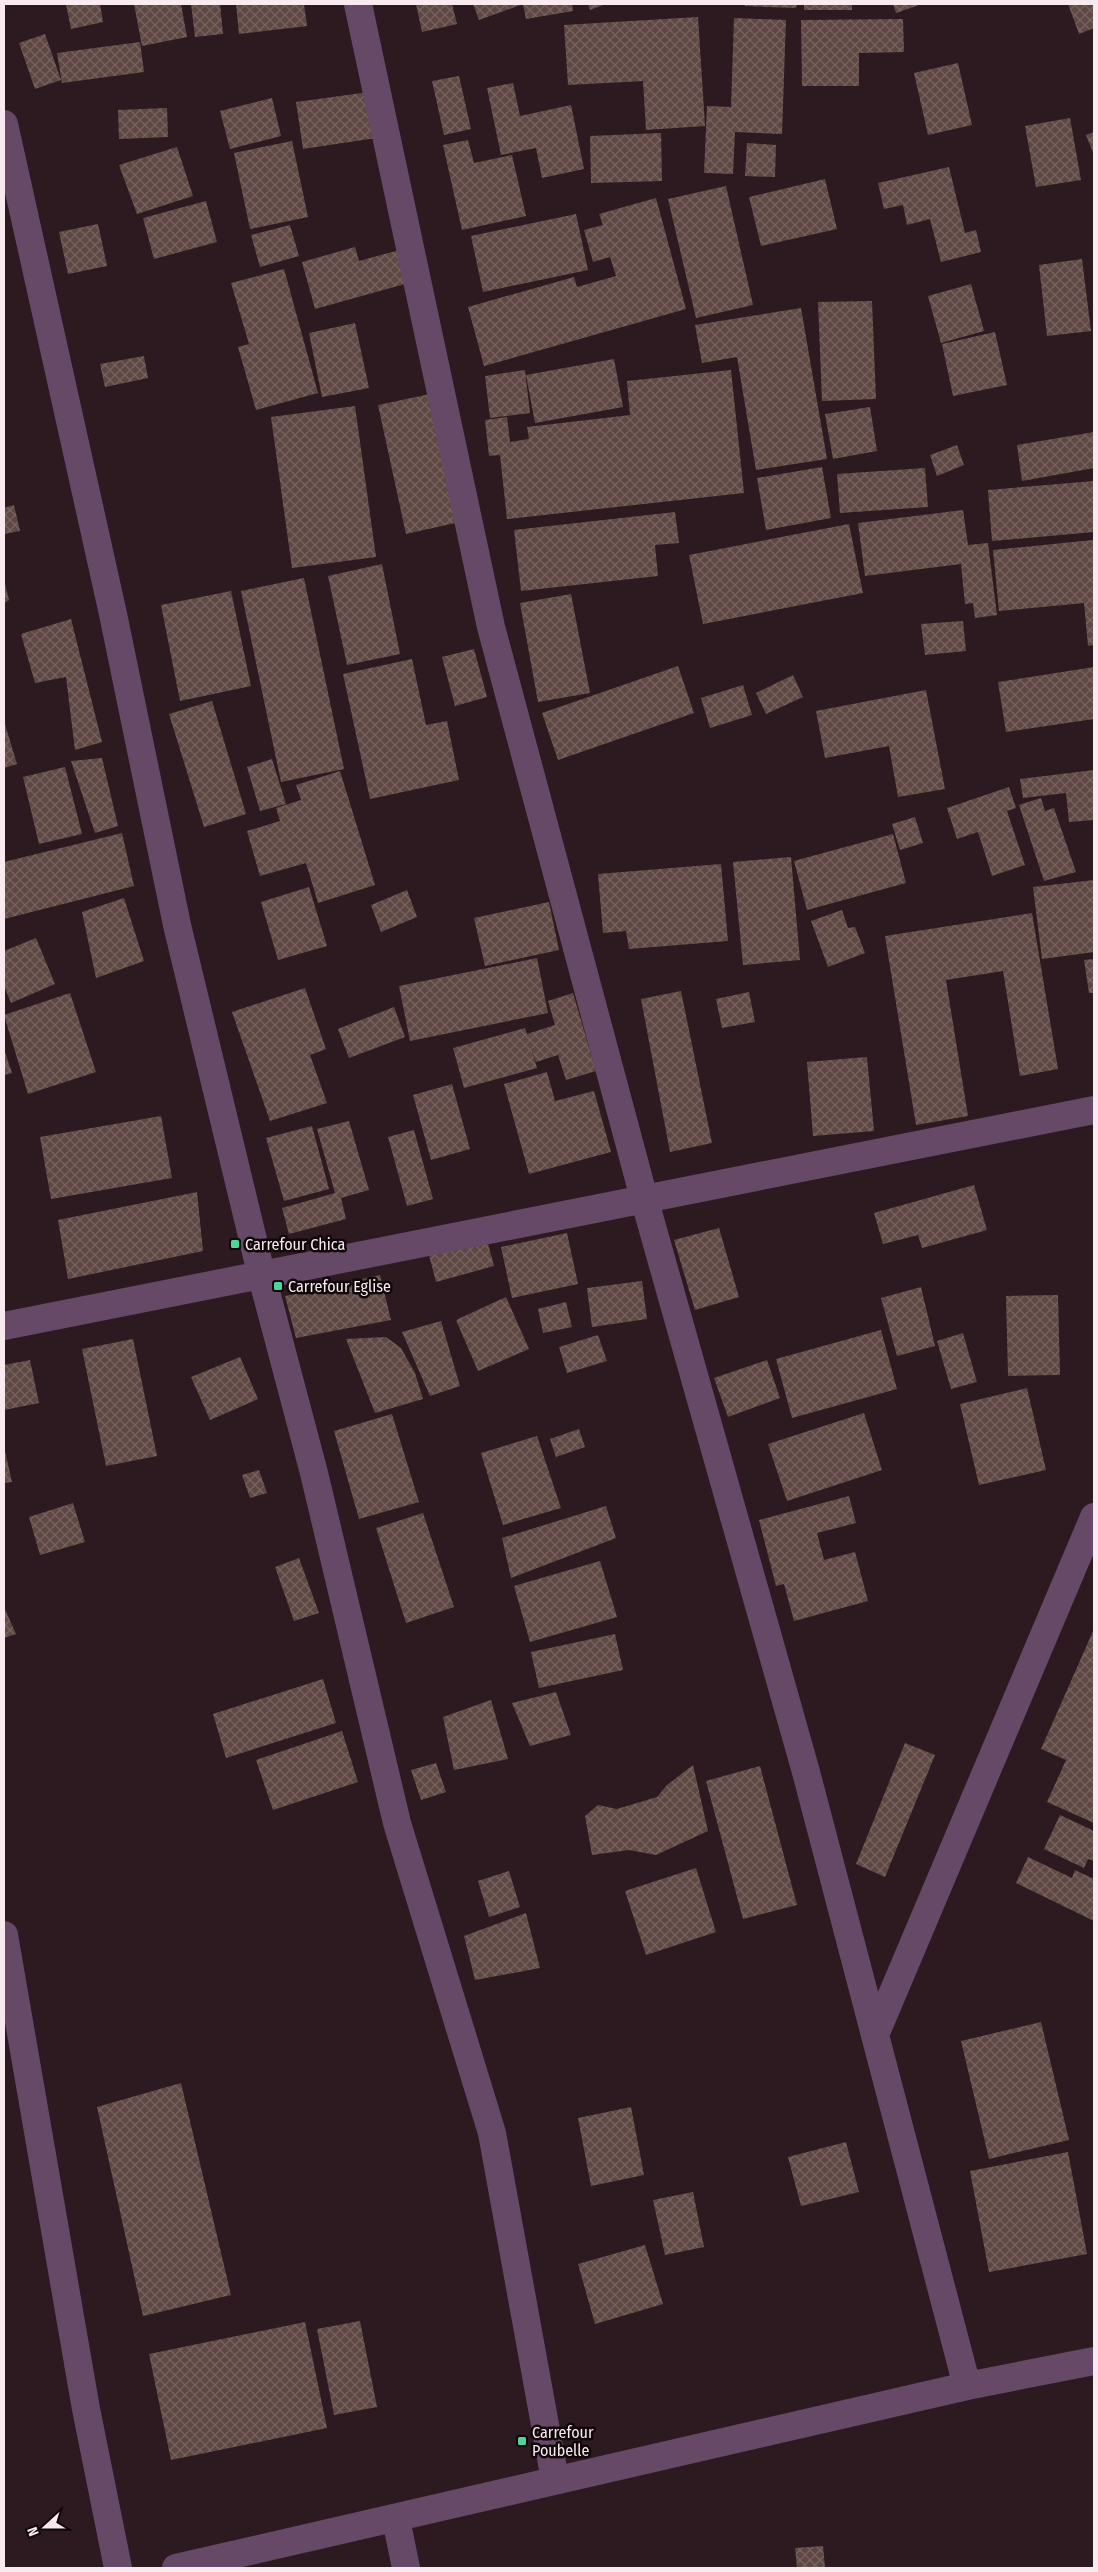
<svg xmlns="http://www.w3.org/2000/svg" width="1098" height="2572" viewBox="0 0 1098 2572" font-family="'Fira Sans Condensed',sans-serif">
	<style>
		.building { fill: url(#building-cross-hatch) }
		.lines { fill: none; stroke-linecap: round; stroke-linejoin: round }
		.minor { stroke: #664867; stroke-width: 28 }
		.poi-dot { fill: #4ed39a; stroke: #0f070a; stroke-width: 2 }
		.labels { text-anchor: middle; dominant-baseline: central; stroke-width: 5; stroke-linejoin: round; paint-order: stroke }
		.poi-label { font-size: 16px; fill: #f8eaee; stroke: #0f070a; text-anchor: start }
	</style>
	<defs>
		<pattern id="building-cross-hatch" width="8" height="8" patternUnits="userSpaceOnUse" patternTransform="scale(1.25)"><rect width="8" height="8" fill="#5f4844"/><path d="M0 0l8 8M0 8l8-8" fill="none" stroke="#77635f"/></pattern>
	</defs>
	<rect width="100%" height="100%" fill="#2d1a20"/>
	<path class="building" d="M66,4H100L103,22L71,29Z
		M134,4H181L187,37L142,46Z
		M191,4H220L223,34L195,37Z
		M236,4H304L307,26L239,34Z
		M416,4H452L457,24L422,32Z
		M473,4H572L573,11L526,19L523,4L479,20Z
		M588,4H606L590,10Z
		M745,4H797L796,8L745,6Z
		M804,4H852V10H804Z
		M893,4H922L896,13Z
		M1068,4H1094V28L1079,34Z
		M698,17L705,126L646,130L643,81L568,85L564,25Z
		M734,18L786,20L782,134L735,132L733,174L704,173L707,106L731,107Z
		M903,19L904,52L859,53V86H802L801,20Z
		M45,34L61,80L35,89L19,43Z
		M140,42L144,72L62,83L57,53Z
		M958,63L972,125L928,135L914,73Z
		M459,76L471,129L444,135L432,81Z
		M513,83L520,116L571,105L584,169L542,178L536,148L501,155L487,88Z
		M369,92L376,138L303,149L296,102Z
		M272,98L281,136L230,149L220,111Z
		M167,108L168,137L119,139L118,110Z
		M1070,118L1081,180L1036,187L1025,126Z
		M1094,132V155L1086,135Z
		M661,133L662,181L591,183L590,136Z
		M468,140L474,163L512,155L526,216L462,230L443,145Z
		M292,141L308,217L250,229L234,153Z
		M747,143L776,145L775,177L745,176Z
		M177,147L193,196L137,214L119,165Z
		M949,167L965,233L976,230L981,252L941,262L930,219L907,225L903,205L884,209L878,183Z
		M825,179L837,229L761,246L749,197Z
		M726,186L753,305L696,318L668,199Z
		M656,198L686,309L484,366L468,307L574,277L577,287L616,276L610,257L593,262L584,230L603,225L599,214Z
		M206,201L217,242L154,259L143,218Z
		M576,214L588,270L483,292L471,236Z
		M98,224L107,266L68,274L59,232Z
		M290,225L299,256L260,267L251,235Z
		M355,247L359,261L403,249L412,282L315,309L302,262Z
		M1082,259L1091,331L1047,336L1039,265Z
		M284,269L318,393L256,410L238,347L249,344L231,283Z
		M971,284L984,331L941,343L928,296Z
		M872,301L876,399L822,401L818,302Z
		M801,308L827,459L756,470L737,357L702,363L695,325Z
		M355,323L369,388L322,397L309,333Z
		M995,332L1007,385L953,396L942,344Z
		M144,356L148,378L105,387L100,364Z
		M614,359L623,407L535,423L526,375Z
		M525,370L530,413L490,418L485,376Z
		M731,370L744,493L507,519L500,455L489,456L485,420L507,417L510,442L529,439L527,427L630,415L627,381Z
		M435,393L464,521L406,534L378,405Z
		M355,406L376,557L292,568L271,417Z
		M870,407L877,451L833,459L825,414Z
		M1094,432V468L1022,481L1017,445Z
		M957,445L964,465L937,476L930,455Z
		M822,467L831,518L766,530L757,478Z
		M925,468L928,507L840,513L837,474Z
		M1094,481V532L992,541L988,490Z
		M14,505L20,531L4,534V508Z
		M963,510L968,545L988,543L997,615L975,618L973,603L965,604L961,564L865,576L858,523Z
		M675,512L679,543L655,545L658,576L521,591L514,530Z
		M849,524L863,593L703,624L689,555Z
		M1093,540L1094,645L1088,646L1084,603L999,611L993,550Z
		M382,564L400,654L347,665L328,576Z
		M304,578L344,769L281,782L241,591Z
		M4,580L9,600L4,603Z
		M231,591L251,686L180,701L161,605Z
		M571,594L590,693L538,702L520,603Z
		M71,619L102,742L75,750L66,677L35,683L21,634Z
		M963,621L966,651L925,655L921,624Z
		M474,649L487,697L455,706L442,657Z
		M412,659L426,725L447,721L459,780L370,799L343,674Z
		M678,666L694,713L558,760L542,713Z
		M1094,667V719L1006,732L998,682Z
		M793,675L803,697L766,714L756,693Z
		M743,685L752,715L710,728L701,698Z
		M926,690L945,789L898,797L889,746L825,758L816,711Z
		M212,701L246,814L204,827L169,714Z
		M4,721L17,764L4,768Z
		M102,758L118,826L95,833L71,761Z
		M272,759L286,804L260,811L247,767Z
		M65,767L82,834L39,844L23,777Z
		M1094,770V820L1069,822L1066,793L1023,798L1020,779Z
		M340,771L375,885L318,903L306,863L260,876L247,831L280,821L276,808L301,800L296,785Z
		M1009,787L1016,808L1007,811L1025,865L992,876L978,832L957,839L947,808Z
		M1041,798L1045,811L1054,808L1076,872L1044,881L1019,805Z
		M915,817L923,843L900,850L892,824Z
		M122,833L134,886L4,919V862Z
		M893,834L906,883L807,910L794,861Z
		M791,857L800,960L743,965L733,862Z
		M721,864L728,941L629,949L626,931L603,933L598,874Z
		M1094,880V952L1042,959L1033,887Z
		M309,887L327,946L278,960L261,902Z
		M407,890L417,917L381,932L371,905Z
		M124,898L144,961L96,978L82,912Z
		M549,902L559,950L485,966L474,918Z
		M842,910L848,928L855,927L865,953L828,967L811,921Z
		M1032,913L1058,1069L1020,1076L1003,971L946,980L968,1116L916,1125L885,936Z
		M36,938L55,984L11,1003L4,986V951Z
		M537,958L548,1013L410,1041L399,986Z
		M1094,959V993H1089L1084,960Z
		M305,988L326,1049L310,1055L327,1103L270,1121L232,1012Z
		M681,991L712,1143L670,1152L641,999Z
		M749,992L755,1022L722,1028L716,999Z
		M70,993L96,1072L28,1094L4,1015Z
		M573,993L596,1071L566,1080L558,1055L536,1062L531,1047L537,1068L464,1088L453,1048L525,1028L527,1034L555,1025L548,1001Z
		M394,1007L405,1037L349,1058L338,1029Z
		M4,1049L12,1073L4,1075Z
		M867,1057L874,1131L813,1136L807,1062Z
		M547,1072L555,1101L594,1091L611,1152L529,1174L504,1084Z
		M452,1084L470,1149L431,1160L413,1095Z
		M161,1116L172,1178L51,1199L40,1137Z
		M349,1121L369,1190L341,1198L346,1219L289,1234L282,1208L335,1193L317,1129Z
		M312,1126L329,1189L284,1201L266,1138Z
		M414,1130L433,1199L407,1206L388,1137Z
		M974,1185L987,1230L922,1248L918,1235L883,1244L874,1213Z
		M197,1192L203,1251L68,1279L58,1220Z
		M719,1228L739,1297L695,1310L674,1240Z
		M567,1233L578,1284L512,1298L501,1247Z
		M487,1240L494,1266L436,1282L429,1255Z
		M380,1275L391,1320L296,1338L285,1296Z
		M642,1281L647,1319L592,1327L587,1288Z
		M921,1287L935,1346L897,1356L881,1298Z
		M1058,1295L1060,1375L1008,1376L1006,1296Z
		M506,1297L529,1349L478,1371L456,1320Z
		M566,1302L572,1327L543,1333L538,1309Z
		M441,1321L460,1386L430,1396L402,1332Z
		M881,1330L897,1389L792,1418L776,1359Z
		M963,1333L977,1382L951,1389L937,1341Z
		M598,1335L607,1361L567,1373L559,1347Z
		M386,1337L401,1348L415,1373L423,1399L375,1413L346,1339Z
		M133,1339L157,1456L106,1466L82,1349Z
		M240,1357L258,1399L210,1420L191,1377Z
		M30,1360L39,1403L4,1410V1365Z
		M767,1360L780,1398L728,1417L714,1378Z
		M1027,1388L1046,1470L979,1485L960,1404Z
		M864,1413L882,1470L787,1501L768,1444Z
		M392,1414L419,1502L359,1519L334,1431Z
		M579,1429L585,1447L556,1457L550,1439Z
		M537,1436L561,1508L503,1525L481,1453Z
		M4,1447L12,1482L4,1483Z
		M259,1470L267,1493L250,1498L242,1475Z
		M849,1496L856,1523L817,1533L824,1560L855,1552L868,1601L794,1621L784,1584L776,1586L759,1520Z
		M73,1503L85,1542L40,1555L29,1517Z
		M606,1506L616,1538L511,1578L502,1538Z
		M423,1513L454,1607L406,1623L376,1528Z
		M299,1558L319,1613L294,1621L275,1567Z
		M600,1561L617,1617L530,1642L514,1586Z
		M4,1607L16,1634L4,1638Z
		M1094,1629V1823L1047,1802L1066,1760L1041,1749Z
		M615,1634L623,1670L539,1688L531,1652Z
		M323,1679L336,1723L226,1758L213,1714Z
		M556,1692L571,1735L530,1746L512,1703Z
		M491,1700L508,1759L454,1770L443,1717Z
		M342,1731L358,1782L273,1810L256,1760Z
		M905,1743L935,1755L885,1877L856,1864Z
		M436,1763L446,1792L421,1800L411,1770Z
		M693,1765L708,1831L656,1855L629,1850L592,1855L585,1816L598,1805L617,1809L657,1797L667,1785Z
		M760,1766L797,1905L743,1919L706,1781Z
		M1060,1815L1094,1831V1861L1088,1859L1084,1868L1044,1849Z
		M1028,1857L1072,1878L1075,1870L1094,1879V1921L1016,1883Z
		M696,1868L716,1932L646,1955L625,1891Z
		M509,1871L520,1907L489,1917L478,1881Z
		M526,1913L540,1968L475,1980L464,1936Z
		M1041,2022L1069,2140L989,2159L961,2041Z
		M181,2083L231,2295L143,2316L97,2107Z
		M631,2107L644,2175L591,2186L578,2118Z
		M846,2142L859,2192L801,2206L788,2157Z
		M1068,2152L1087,2254L989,2272L970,2171Z
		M693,2192L704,2247L665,2255L653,2200Z
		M645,2245L663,2304L595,2324L578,2264Z
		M360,2321L377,2407L334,2415L317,2329Z
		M305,2322L327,2428L171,2460L149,2354Z
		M823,2546L825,2568H797L795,2548Z"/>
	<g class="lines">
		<path class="minor" d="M358,4L491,627L644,1198L806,1772L967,2386
			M4,124L113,614L177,925L261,1273L314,1473L397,1823L492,2133L555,2480
			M4,1326L1094,1110
			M4,1935L86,2409L118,2568
			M875,2035L1094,1517
			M396,2519L406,2568
			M176,2568L967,2386L1094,2361"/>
	</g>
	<g class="poi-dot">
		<rect x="230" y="1239" width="10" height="10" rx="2.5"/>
		<rect x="273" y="1281" width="10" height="10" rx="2.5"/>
		<rect x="517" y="2436" width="10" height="10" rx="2.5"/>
	</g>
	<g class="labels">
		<g class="poi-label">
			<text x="245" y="1244">Carrefour Chica</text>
			<text x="288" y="1286">Carrefour Eglise</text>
			<text x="532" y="2432">Carrefour<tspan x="532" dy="18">Poubelle</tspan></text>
		</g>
	</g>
	<rect width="1098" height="2572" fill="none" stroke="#f8eaee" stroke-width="10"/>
	<g transform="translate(45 2527) rotate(249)" stroke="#0f070a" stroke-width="4" paint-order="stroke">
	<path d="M0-4L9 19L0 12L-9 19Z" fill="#f8eaee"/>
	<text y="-8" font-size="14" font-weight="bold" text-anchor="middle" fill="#f8eaee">N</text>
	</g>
</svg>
